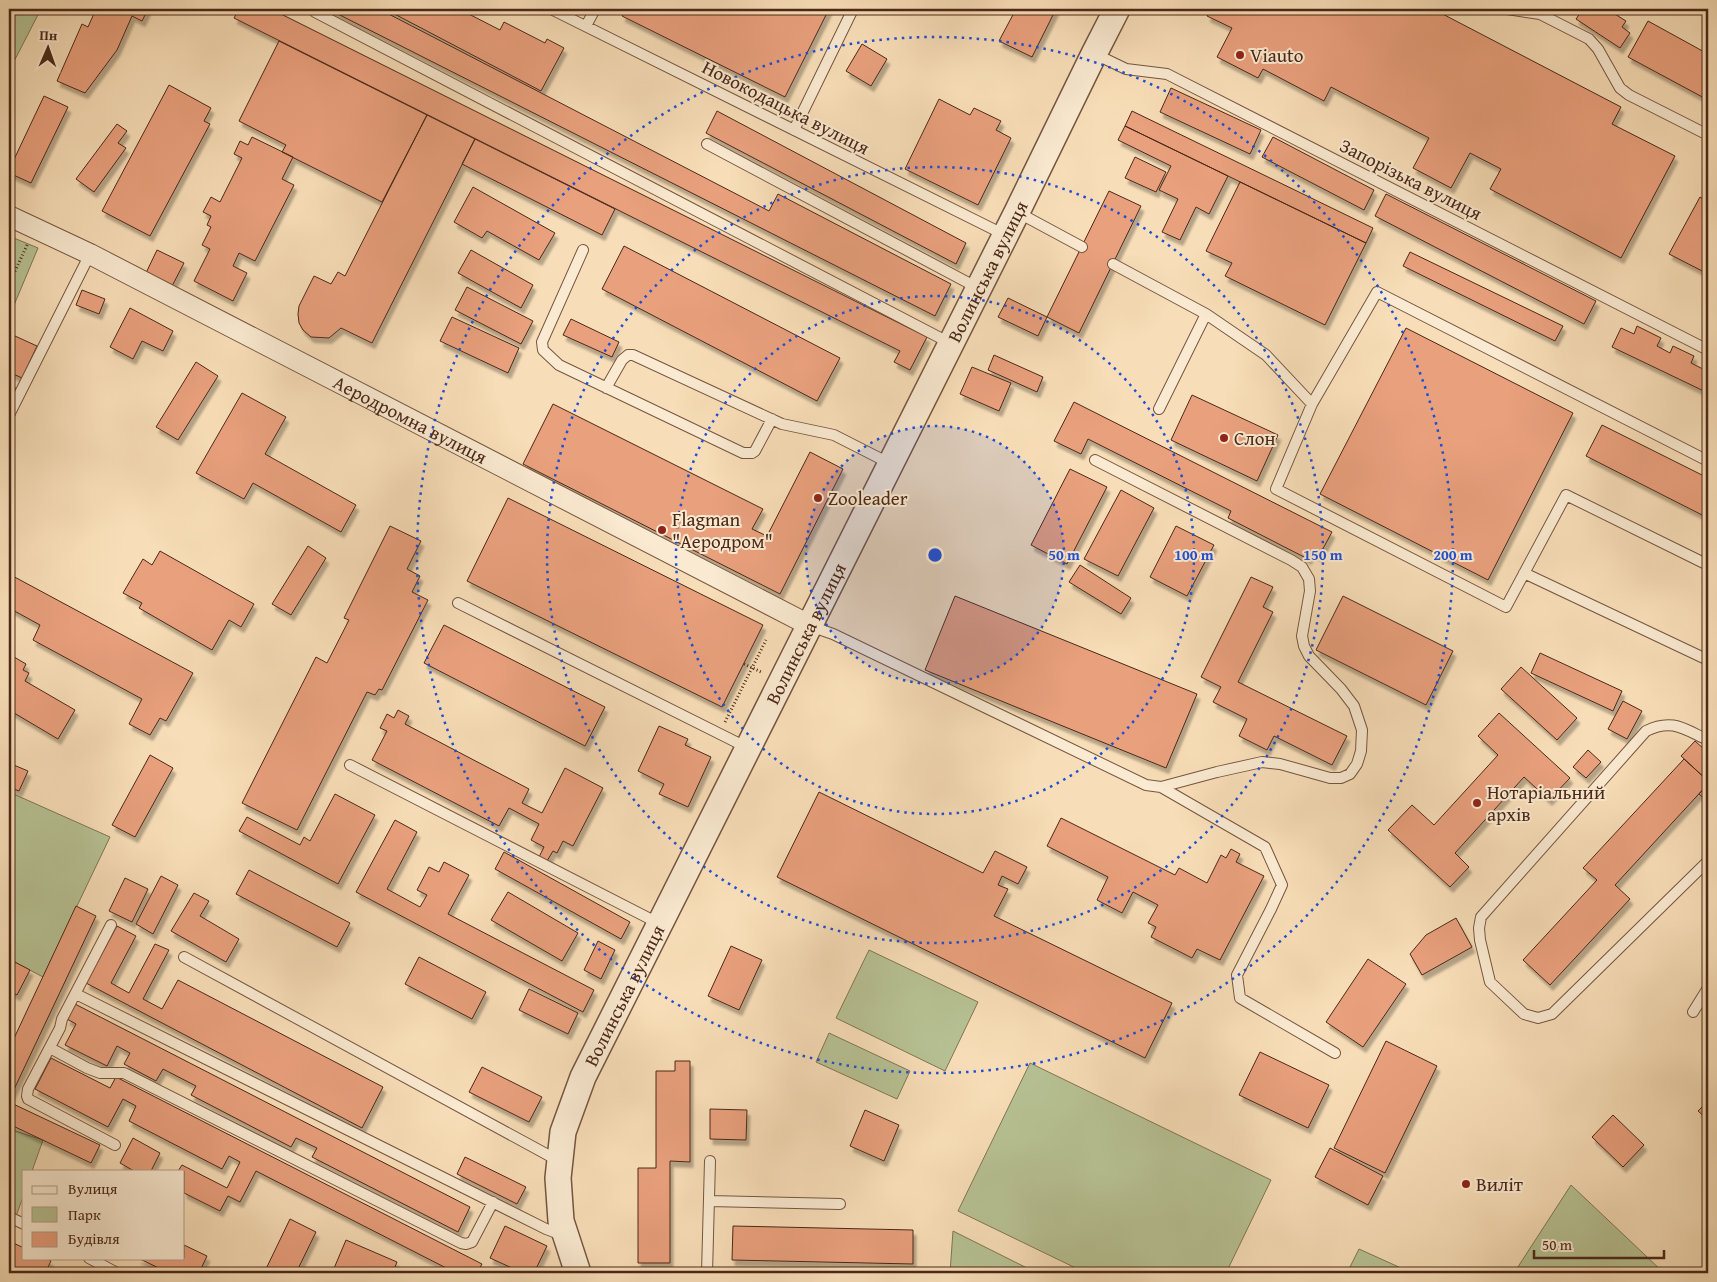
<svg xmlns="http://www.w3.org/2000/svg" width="1717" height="1282" viewBox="0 0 1717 1282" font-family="'Gentium Book Plus',serif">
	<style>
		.green { fill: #b7c294; stroke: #817556 }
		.building { fill: #e9a07d; stroke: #4b2818; filter: url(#shadow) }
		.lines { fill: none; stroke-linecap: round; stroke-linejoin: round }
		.service-casing { stroke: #765640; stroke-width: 12 }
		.minor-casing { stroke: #765640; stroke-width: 22 }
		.tertiary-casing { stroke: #765640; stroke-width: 28 }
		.path { stroke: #4b2818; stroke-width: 3; stroke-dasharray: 1 2.5; stroke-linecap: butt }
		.service { stroke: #faead1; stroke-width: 10 }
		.minor { stroke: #faead1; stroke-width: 20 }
		.tertiary { stroke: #faead1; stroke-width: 25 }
		.ring { fill: none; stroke: #1d4ed8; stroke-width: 2.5; stroke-dasharray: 2.5 5 }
		.poi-dot { fill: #8f2418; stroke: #faead1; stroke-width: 2 }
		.labels { text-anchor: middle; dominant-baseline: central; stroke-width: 4; stroke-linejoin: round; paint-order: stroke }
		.poi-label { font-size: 19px; fill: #4b2818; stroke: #faead1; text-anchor: start }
		.street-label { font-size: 19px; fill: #4b2818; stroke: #faead1 }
		.centre { fill: #1d4ed8; stroke: #faead1; stroke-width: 2.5 }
		.ring-label { font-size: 15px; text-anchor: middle; font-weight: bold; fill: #1d4ed8; stroke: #faead1; stroke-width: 4; stroke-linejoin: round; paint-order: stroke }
	</style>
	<defs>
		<filter id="shadow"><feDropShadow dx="3" dy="5.5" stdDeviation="1" flood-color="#0004"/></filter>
	</defs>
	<rect width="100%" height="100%" fill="#f8deb8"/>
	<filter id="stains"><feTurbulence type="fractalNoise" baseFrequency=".004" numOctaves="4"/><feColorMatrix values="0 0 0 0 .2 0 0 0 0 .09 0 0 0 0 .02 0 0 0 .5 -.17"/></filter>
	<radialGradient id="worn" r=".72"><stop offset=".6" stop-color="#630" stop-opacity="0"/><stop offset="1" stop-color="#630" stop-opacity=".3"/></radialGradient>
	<path class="green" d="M9,9H41L9,71Z
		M9,236L38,248L9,317Z
		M9,792L110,837L43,977L9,959Z
		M869,950L978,1002L945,1071L836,1018Z
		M829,1033L910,1071L897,1099L816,1062Z
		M1030,1063L1271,1180L1226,1273H1086L958,1211Z
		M9,1129L43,1140L32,1171H24V1194L9,1236Z
		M1571,1185L1664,1273H1514Z
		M953,1231L1037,1273H950Z
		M1359,1249L1412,1273H1347Z"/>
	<path class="building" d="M96,9H148L142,21L132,16L117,50L85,93L57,81L82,24L88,27Z
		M239,9H271L927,337L910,370L894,362L900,351L234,18Z
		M328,9H379L769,211L778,194L951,284L935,316Z
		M385,9H459L500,30L504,22L545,43L547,39L564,48L541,91Z
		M626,9H829L785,97L622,16Z
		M1016,9H1056L1032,57L999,41Z
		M1211,9H1433L1621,107L1612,124L1675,156L1621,258L1490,189L1501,169L1470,153L1451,188L1413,168L1429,138L1331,87L1324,101L1263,69L1258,78L1217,57L1232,28L1207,16Z
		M1583,9H1587L1596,14L1599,9H1607L1626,21L1622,27L1630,33L1620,48L1576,19Z
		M1648,21L1708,54V100L1628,57Z
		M279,41L427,115L382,202L282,152L286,145L239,121Z
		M862,44L887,59L871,86L846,71Z
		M169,85L211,108L204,121L210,124L150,236L102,211Z
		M1171,88L1261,130L1250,154L1160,112Z
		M44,96L68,107L31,183L9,173V170Z
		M939,99L970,115L974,108L1001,121L996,130L1011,138L978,205L905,169Z
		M717,111L966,243L956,264L706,133Z
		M1132,111L1373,228L1366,243L1125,126Z
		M427,115L475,139L372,343L341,328L329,338L311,337L303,330L299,323L298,314L299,306L314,276L331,284L338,272L345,276Z
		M117,124L127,131L118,143L126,148L94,192L76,179Z
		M1125,126L1228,176L1209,214L1196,207L1180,240L1162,232L1178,199L1159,190L1171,166L1118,140Z
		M252,137L293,157L282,179L294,185L255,261L239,253L233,266L247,273L233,301L194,281L210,249L202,245L211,227L207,225L211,216L203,212L211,197L220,202L242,158L234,154L240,141L248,145Z
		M1273,137L1374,190L1364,210L1262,157Z
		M475,139L615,209L602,235L462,164Z
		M1135,157L1166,172L1156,192L1125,178Z
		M1240,182L1366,243L1325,325L1225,276L1232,263L1206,251Z
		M473,187L555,233L539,260L487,231L482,238L454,222Z
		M1109,191L1141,206L1079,333L1047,317Z
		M1386,194L1596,301L1584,324L1375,216Z
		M1700,197L1708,202V274L1669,254Z
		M624,246L840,358L817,401L602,289Z
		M157,250L184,263L171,288L145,275Z
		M471,250L533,285L521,308L458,273Z
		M1410,252L1563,326L1555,341L1403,266Z
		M467,287L533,321L521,344L455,310Z
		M82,290L105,299L99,314L76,305Z
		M1008,298L1047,317L1038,336L998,317Z
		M130,308L173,331L163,351L142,341L133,359L110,347Z
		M452,317L519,348L508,373L440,341Z
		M571,319L619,342L612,357L563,335Z
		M1637,326L1661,338L1657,346L1670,353L1673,346L1694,356L1691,363L1705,370L1708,362V393L1612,347L1621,328L1634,334Z
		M1406,328L1573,413L1488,580L1320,494Z
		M15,336L37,346L22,378L9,372V349Z
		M994,355L1043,377L1037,392L988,370Z
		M196,362L218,376L178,440L156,427Z
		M972,367L1011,383L999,411L960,394Z
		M9,385L17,389L9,407Z
		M242,393L286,417L265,454L356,505L341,532L253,483L244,499L196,473Z
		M1192,395L1278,435L1257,481L1171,440Z
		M1074,402L1332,532L1319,556L1312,553L1308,559L1228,518L1231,511L1088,439L1081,454L1054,441Z
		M553,404L763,509L752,529L767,536L810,452L843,469L780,594L523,464Z
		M1602,425L1708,478V518L1586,456Z
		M1070,469L1107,487L1067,564L1031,545Z
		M1121,490L1154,508L1118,576L1084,559Z
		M508,498L763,625L722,707L467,581Z
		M390,526L421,541L407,569L420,576L412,592L428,600L382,690L379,689L375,695L367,692L297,830L242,803L316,657L327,663L349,620L344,618Z
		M1176,526L1214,545L1187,596L1150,577Z
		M308,546L326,558L291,615L272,604Z
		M160,551L254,604L241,627L229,620L212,650L139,608L142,603L123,593L143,559L152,565Z
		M1080,565L1131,598L1121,614L1069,582Z
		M9,574L193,673L166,721L160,718L150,735L129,724L142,699L33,640L40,625L9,608Z
		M1251,577L1273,587L1263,607L1273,612L1238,682L1347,736L1332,765L1274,736L1267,750L1239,736L1247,719L1213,702L1221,687L1201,677Z
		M955,596L1197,694L1166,768L925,670Z
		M1343,596L1453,651L1426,705L1316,650Z
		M444,625L605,707L585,746L424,663Z
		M1540,653L1622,691L1613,711L1531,673Z
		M9,654L26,664L23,670L29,673L25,681L75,710L58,739L9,710Z
		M1521,667L1577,718L1557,740L1501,689Z
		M1623,701L1642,711L1627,739L1608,729Z
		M398,710L409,716L405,724L529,789L522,803L542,813L565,768L603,788L573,846L563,841L557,853L553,851L547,861L539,857L544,847L531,840L539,824L509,808L499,826L372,760L387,731L380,728L387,714L394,718Z
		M1499,713L1570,778L1549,800L1524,777L1455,853L1469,867L1450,887L1388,830L1412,805L1434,825L1498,755L1478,736Z
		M659,726L688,739L685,745L711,757L688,807L659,794L664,784L638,771Z
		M1695,741L1705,750L1708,747V781L1681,756Z
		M1588,750L1601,762L1586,778L1573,767Z
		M150,755L173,768L135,837L112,825Z
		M1684,759L1708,781V784L1615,885L1630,899L1550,985L1523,960L1597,880L1583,868Z
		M9,763L28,771L19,791L9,787Z
		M1708,784V802L1699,794Z
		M819,792L983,873L995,851L1027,867L1018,884L1002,876L998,885L1008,889L994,916L1172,1003L1145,1058L777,877Z
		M335,794L375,815L338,884L239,831L247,817L300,845L304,837L310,841Z
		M1061,818L1175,875L1179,868L1207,883L1221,855L1226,858L1231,849L1240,854L1236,862L1264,876L1220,960L1197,949L1192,958L1151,937L1156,927L1148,923L1158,905L1133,892L1122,913L1097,900L1108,877L1047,846Z
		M395,820L417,832L387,889L420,907L427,895L417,890L429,867L439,872L444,862L469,875L448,914L594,990L583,1012L356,892Z
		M504,852L630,922L621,939L495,869Z
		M249,870L350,923L337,947L236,894Z
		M161,876L178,885L153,934L136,924Z
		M125,878L148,889L132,922L109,911Z
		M508,892L578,933L562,961L491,920Z
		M194,893L209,901L200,916L239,939L226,962L171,931Z
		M76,906L96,916L9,1100V1049Z
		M1456,918L1472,947L1422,975L1410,954L1426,935Z
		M117,926L136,936L111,983L129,993L155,944L169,950L143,999L162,1009L178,980L383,1087L362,1128L86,983Z
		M598,941L615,950L601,979L584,970Z
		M731,946L762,960L739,1010L708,996Z
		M419,957L486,992L472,1019L405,984Z
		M9,959L30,970L17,995L9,991Z
		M1368,959L1406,984L1363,1047L1326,1022Z
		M529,989L578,1013L568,1034L519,1010Z
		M75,1004L470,1207L458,1232L312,1157L317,1148L296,1138L291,1147L191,1095L196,1086L163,1069L156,1081L124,1064L130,1053L117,1046L107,1066L65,1045L76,1024L67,1019Z
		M1386,1041L1437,1066L1385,1173L1334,1148Z
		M1260,1052L1329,1085L1308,1128L1239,1095Z
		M51,1058L110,1088L116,1077L482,1264L477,1273H456L256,1171L240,1202L228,1196L220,1211L184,1193V1171H178L182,1165L227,1188L240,1162L229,1156L222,1169L129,1121L136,1106L123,1099L108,1127L35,1089Z
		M675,1061H690V1162L670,1161V1263H638V1168H656V1071H675Z
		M482,1067L542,1097L529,1122L469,1092Z
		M1708,1101V1120L1698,1111Z
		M9,1102L100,1145L91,1163L9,1124Z
		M710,1109L747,1110L746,1140L710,1139Z
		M865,1110L899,1125L884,1161L850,1146Z
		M1613,1115L1644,1145L1623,1167L1592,1137Z
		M133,1138L160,1153L151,1171H134L120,1163Z
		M1330,1148L1383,1176L1368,1205L1315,1177Z
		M465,1157L526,1187L517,1204L457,1174Z
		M290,1219L316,1232L296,1273H264Z
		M505,1226L547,1246L534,1273H523L490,1258Z
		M733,1226L913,1230V1264L732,1260Z
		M346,1240L397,1262L393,1272L385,1268L383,1273H332Z
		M9,1241L24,1248V1258H46L51,1261L45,1273H9Z
		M184,1245L207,1256L199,1273H169L138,1258H184Z"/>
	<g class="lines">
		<g class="service-casing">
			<path id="service" d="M551,9L1005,235
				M1507,9L1540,14L1589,39L1598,49L1620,88L1629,95L1708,135
				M315,12L950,343
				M586,26L595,9
				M1095,54L1126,69L1167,74L1708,350
				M794,130L853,9
				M707,144L978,288
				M1017,212L1082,247
				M583,250L542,342L543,350L559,365L743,453H752L755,451L772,419
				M1113,264L1206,314L1159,409
				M1206,314L1266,355L1312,404
				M606,388L622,360L628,355H633L782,424L834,435L891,464
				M9,415L90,254
				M1708,461L1377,292L1312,404L1276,489L1506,607L1566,495L1708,565
				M1524,573L1708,660
				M458,603L748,748
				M810,626L833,634L1146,785L1161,787L1217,772L1262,762L1280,764L1330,778H1341L1350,774L1357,764L1361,751L1362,730L1354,706L1341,689L1309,656L1304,646L1302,636L1310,591L1309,579L1302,567L1291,560L1095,460
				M1708,740C1684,729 1672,718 1646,731L1481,917L1479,928L1480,940L1490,982L1524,1014L1538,1018L1552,1014L1708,861
				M350,765L660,924
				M1161,787L1265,847L1282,885L1271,909L1237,975L1240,998L1335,1053
				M111,925L62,1019L60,1028L28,1089L27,1096L28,1099L115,1145
				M184,957L559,1161
				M76,994L546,1229L562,1235
				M1693,1012L1708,988
				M50,1048L87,1068L100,1073H124L461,1243L466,1244L472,1242L493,1202
				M709,1201L840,1204
				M9,1217L24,1224
				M89,1258L117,1273
				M707,1273L710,1161"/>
		</g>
		<g class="minor-casing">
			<g id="minor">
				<path id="s1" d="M9,216L90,254L809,625"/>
			</g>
		</g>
		<g class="tertiary-casing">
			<g id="tertiary">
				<path id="s2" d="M578,1273L561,1221L558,1178L563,1132L583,1077L1017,212L1094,54L1117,9"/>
			</g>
		</g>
		<path class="path" d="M9,284L28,243
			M744,664L761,672
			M725,722L766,640
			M1705,1273L1708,1270"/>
		<use href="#service" class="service"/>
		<use href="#minor" class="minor"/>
		<use href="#tertiary" class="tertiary"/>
	</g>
	<circle cx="935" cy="555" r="129" fill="#1d4ed8" fill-opacity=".12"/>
	<g class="ring">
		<circle cx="935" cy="555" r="129"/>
		<circle cx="935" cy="555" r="259"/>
		<circle cx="935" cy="555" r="388"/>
		<circle cx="935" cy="555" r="518"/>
	</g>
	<g class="poi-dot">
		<circle cx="1240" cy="55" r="5"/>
		<circle cx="1224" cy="438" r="5"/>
		<circle cx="818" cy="498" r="5"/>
		<circle cx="662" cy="530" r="5"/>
		<circle cx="1477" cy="803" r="5"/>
		<circle cx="1466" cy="1184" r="5"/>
	</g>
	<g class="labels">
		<g class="poi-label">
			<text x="1250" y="55">Viauto</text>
			<text x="1234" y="438">Слон</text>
			<text x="828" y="498">Zooleader</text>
			<text x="672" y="519">Flagman<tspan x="672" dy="22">"Аеродром"</tspan></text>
			<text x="1487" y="792">Нотаріальний<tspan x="1487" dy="22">архів</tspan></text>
			<text x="1476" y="1184">Виліт</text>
		</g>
		<g class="street-label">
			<text transform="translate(786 107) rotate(27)">Новокодацька вулиця</text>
			<text transform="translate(1411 179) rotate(27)">Запорізька вулиця</text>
			<text stroke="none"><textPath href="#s2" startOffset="1104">Волинська вулиця</textPath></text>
			<text stroke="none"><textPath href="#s1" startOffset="450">Аеродромна вулиця</textPath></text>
			<text stroke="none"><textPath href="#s2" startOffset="699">Волинська вулиця</textPath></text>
			<text stroke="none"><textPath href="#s2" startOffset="294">Волинська вулиця</textPath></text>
		</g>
	</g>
	<circle cx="935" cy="555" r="8" class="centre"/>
	<g class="ring-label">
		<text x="1064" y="560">50 m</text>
		<text x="1194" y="560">100 m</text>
		<text x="1323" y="560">150 m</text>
		<text x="1453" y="560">200 m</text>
	</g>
	<rect width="1717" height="1282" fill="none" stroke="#f8deb8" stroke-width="30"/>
	<rect x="10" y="10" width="1697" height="1262" fill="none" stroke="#4b2818" stroke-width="2.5"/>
	<rect x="15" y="15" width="1687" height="1252" fill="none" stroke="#4b2818"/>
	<rect x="22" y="1170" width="162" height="90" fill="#faead1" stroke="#b49c87"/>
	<rect x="32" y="1186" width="25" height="8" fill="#faead1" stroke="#b49c87"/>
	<text x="68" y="1194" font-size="15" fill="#4b2818">Вулиця</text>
	<rect x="32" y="1207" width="25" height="15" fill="#b7c294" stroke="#b49c87"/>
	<text x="68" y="1220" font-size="15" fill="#4b2818">Парк</text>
	<rect x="32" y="1232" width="25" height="15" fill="#e9a07d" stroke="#b49c87"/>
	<text x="68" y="1244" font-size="15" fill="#4b2818">Будівля</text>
	<g transform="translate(48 48) rotate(2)" stroke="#faead1" stroke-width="4" paint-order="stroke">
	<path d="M0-4L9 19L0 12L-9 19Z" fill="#4b2818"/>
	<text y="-8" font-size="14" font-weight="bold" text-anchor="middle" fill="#4b2818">Пн</text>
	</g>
	<path d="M1534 1250v8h130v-8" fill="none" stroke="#4b2818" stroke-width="2.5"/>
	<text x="1542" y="1250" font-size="15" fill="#4b2818" stroke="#faead1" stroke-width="4" paint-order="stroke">50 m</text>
	<rect width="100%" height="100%" filter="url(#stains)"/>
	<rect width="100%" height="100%" fill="url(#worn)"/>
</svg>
